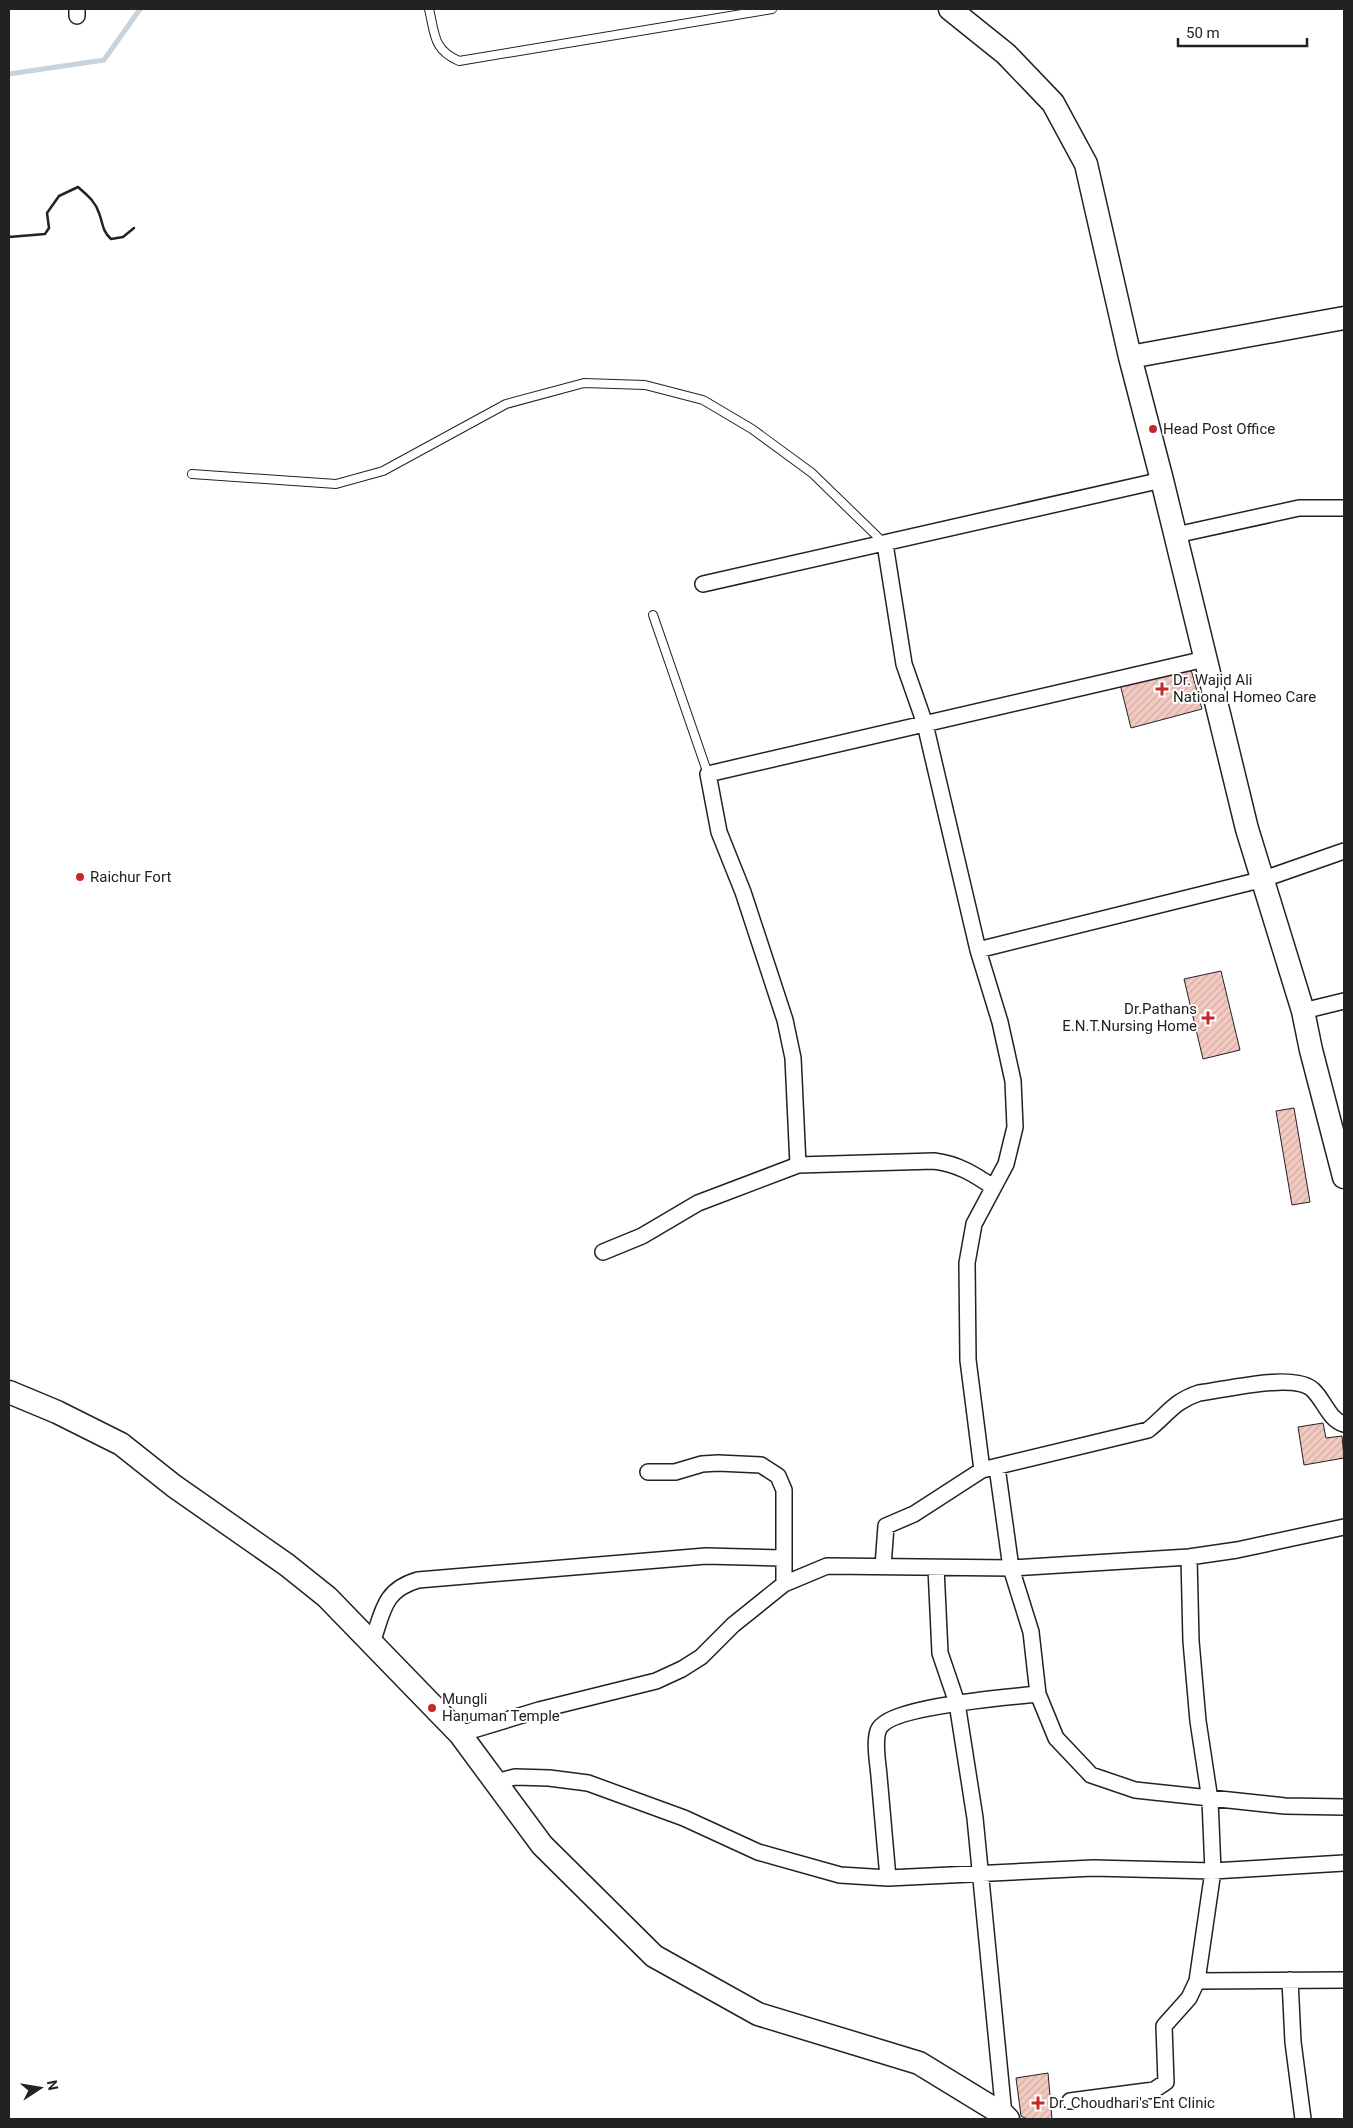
<svg xmlns="http://www.w3.org/2000/svg" width="1353" height="2128" viewBox="0 0 1353 2128" font-family="Roboto,sans-serif">
	<style>
		.lines { fill: none; stroke-linecap: round; stroke-linejoin: round }
		.stream { stroke: #c7d3dd; stroke-width: 5 }
		.building { fill: url(#building-hatch); stroke: #222 }
		.service-casing { stroke: #222; stroke-width: 10 }
		.minor-casing { stroke: #222; stroke-width: 18 }
		.secondary-casing { stroke: #222; stroke-width: 25 }
		.service { stroke: #fff; stroke-width: 8 }
		.minor { stroke: #fff; stroke-width: 15 }
		.secondary { stroke: #fff; stroke-width: 22 }
		.wall { stroke: #222; stroke-width: 2.5 }
		.poi-dot { fill: #c62828; stroke: #fff; stroke-width: 2 }
		.labels { text-anchor: middle; dominant-baseline: central; stroke-width: 4; stroke-linejoin: round; paint-order: stroke }
		.poi-label { font-size: 15px; fill: #222; stroke: #fff; text-anchor: start }
	</style>
	<defs>
		<pattern id="building-hatch" width="6" height="6" patternUnits="userSpaceOnUse" patternTransform="scale(1.25)"><rect width="6" height="6" fill="#f3c9c0"/><path d="M-1 1l2-2M0 6l6-6M5 7l2-2" fill="none" stroke="#d0aca5"/></pattern>
	</defs>
	<rect width="100%" height="100%" fill="#fff"/>
	<g class="lines">
		<path class="stream" d="M9,74L104,60L140,9"/>
	</g>
	<path class="building" d="M1190,666L1202,709L1131,728L1120,684Z
		M1221,971L1240,1050L1203,1059L1184,979Z
		M1294,1108L1310,1202L1292,1205L1276,1111Z
		M1323,1423L1326,1438L1342,1436L1344,1458L1304,1465L1298,1427Z
		M1048,2073L1052,2119H1027L1021,2116L1016,2078Z"/>
	<g class="lines">
		<g class="service-casing">
			<path id="service" d="M429,9C435,34 433,50 459,61L772,9
				M192,474L336,484L383,471L506,404L584,383L645,385L703,400L752,429L812,473L885,544
				M653,615L708,774"/>
		</g>
		<g class="minor-casing">
			<path id="minor" d="M77,9V16
				M1176,535L1299,508H1344
				M885,544L904,664L925,724L978,950L1000,1022L1013,1081L1015,1127L1006,1164L974,1224L967,1263L968,1360L982,1470
				M703,584L1162,480
				M978,950L1264,879L1344,851
				M1303,1011L1344,1001
				M798,1165L793,1058L785,1020L743,892L719,832L708,774L1205,659
				M603,1252L642,1236L698,1203L798,1165L934,1161C958,1164 974,1174 993,1187
				M997,1467L1011,1568L1031,1632L1038,1694L1056,1738L1091,1775L1135,1790L1285,1806L1344,1807
				M648,1472H675L702,1464L718,1463L761,1465L778,1476L784,1490V1584
				M883,1566L886,1526L914,1514L982,1470L1148,1430C1167,1415 1174,1401 1199,1393C1224,1390 1295,1372 1313,1390C1324,1400 1329,1420 1344,1424
				M936,1568L940,1653L957,1703L975,1818L1004,2115
				M372,1643C383,1612 383,1590 418,1580L706,1556L783,1558
				M460,1734L539,1710L656,1681L682,1669L701,1657L733,1625L784,1584L827,1566L1011,1568L1189,1557L1237,1550L1344,1527
				M496,1782L515,1777L549,1778L588,1783L684,1818L758,1852L840,1875L888,1878L1093,1868L1213,1871L1344,1863
				M888,1878C885,1844 882,1810 879,1776C878,1763 874,1744 878,1731C886,1706 1011,1697 1038,1694
				M1290,1980L1293,2042L1303,2119
				M1197,1981L1344,1980
				M1070,2101L1154,2090L1166,2082L1164,2026L1189,1998L1197,1981L1213,1871L1210,1800L1198,1721L1191,1641L1189,1557"/>
		</g>
		<g class="secondary-casing">
			<path id="secondary" d="M950,9L1006,54L1053,103L1086,164L1130,357L1162,480L1247,829L1303,1011L1311,1050L1344,1177
				M1130,357L1344,318
				M9,1392L57,1412L121,1444L174,1486L287,1565L327,1597L460,1734L542,1845L654,1956L758,2014L919,2063L1004,2115L1008,2119"/>
		</g>
		<use href="#service" class="service"/>
		<use href="#minor" class="minor"/>
		<use href="#secondary" class="secondary"/>
		<path class="wall" d="M9,237L45,234L49,228L47,213L59,196L78,187C87,195 95,201 99,213C103,223 102,231 111,239L123,237L134,228"/>
	</g>
	<g class="poi-dot">
		<circle cx="1153" cy="429" r="5"/>
		<path d="M1159.5 681.5h5v5h5v5h-5v5h-5v-5h-5v-5h5z"/>
		<circle cx="80" cy="877" r="5"/>
		<path d="M1205.5 1010.5h5v5h5v5h-5v5h-5v-5h-5v-5h5z"/>
		<circle cx="432" cy="1708" r="5"/>
		<path d="M1035.5 2095.5h5v5h5v5h-5v5h-5v-5h-5v-5h5z"/>
	</g>
	<g class="labels">
		<g class="poi-label">
			<text x="1163" y="429">Head Post Office</text>
			<text x="1173" y="680">Dr. Wajid Ali<tspan x="1173" dy="17">National Homeo Care</tspan></text>
			<text x="90" y="877">Raichur Fort</text>
			<text x="1197" y="1009" text-anchor="end">Dr.Pathans<tspan x="1197" dy="17">E.N.T.Nursing Home</tspan></text>
			<text x="442" y="1699">Mungli<tspan x="442" dy="17">Hanuman Temple</tspan></text>
			<text x="1049" y="2103">Dr. Choudhari's Ent Clinic</text>
		</g>
	</g>
	<rect width="1353" height="2128" fill="none" stroke="#222222" stroke-width="20"/>
	<g transform="translate(40 2088) rotate(78)" stroke="#ffffff" stroke-width="4" paint-order="stroke">
	<path d="M0-4L9 19L0 12L-9 19Z" fill="#222222"/>
	<text y="-8" font-size="14" font-weight="bold" text-anchor="middle" fill="#222222">N</text>
	</g>
	<path d="M1178 38v8h129v-8" fill="none" stroke="#222222" stroke-width="2.5"/>
	<text x="1186" y="38" font-size="15" fill="#222222" stroke="#ffffff" stroke-width="4" paint-order="stroke">50 m</text>
</svg>
